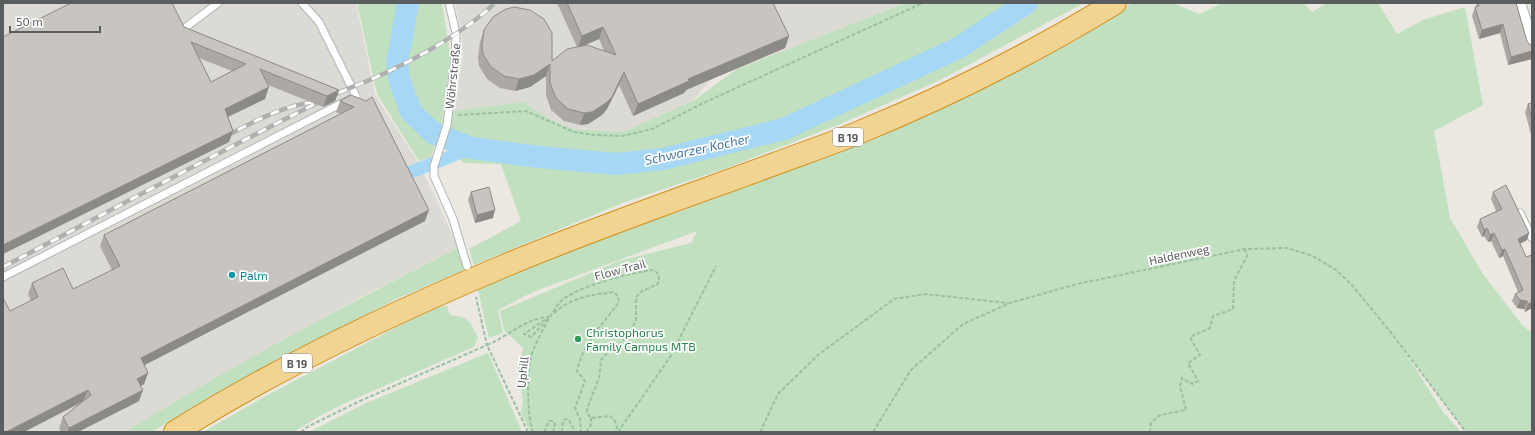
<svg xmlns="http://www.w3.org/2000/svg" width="1535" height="435" viewBox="0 0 1535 435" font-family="'Exo 2',sans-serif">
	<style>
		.industrial { fill: #dcdad5 }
		.green { fill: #c1e0bf }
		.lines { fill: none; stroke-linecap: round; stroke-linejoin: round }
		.canal { stroke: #a6d7f5; stroke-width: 13 }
		.river { stroke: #a6d7f5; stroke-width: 22 }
		.lane-casing { stroke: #b1b4b7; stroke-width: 9 }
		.street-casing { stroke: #b1b4b7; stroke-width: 16 }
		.highway-casing { stroke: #d48e18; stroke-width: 24 }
		.path { stroke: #9ac0a2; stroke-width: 2; stroke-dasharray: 4 2; stroke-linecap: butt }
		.lane { stroke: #fff; stroke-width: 7 }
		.street { stroke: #fff; stroke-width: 14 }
		.highway { stroke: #f1d392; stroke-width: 22 }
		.rail-casing { stroke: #afb0b0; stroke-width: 4.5 }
		.rail { stroke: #fff; stroke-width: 3; stroke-dasharray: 9; stroke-linecap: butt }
		.wall { fill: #aca9a5; fill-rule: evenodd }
		.shaded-wall { fill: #8c8a86 }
		.building { fill: #c8c5c0; stroke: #8c8a86; fill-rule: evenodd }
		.culture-dot { fill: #0f9aa8; stroke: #fff; stroke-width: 1.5 }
		.leisure-dot { fill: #2e9e5b; stroke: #fff; stroke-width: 1.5 }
		.labels { text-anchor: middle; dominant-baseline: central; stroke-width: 3.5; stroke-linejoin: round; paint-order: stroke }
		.shield { fill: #fff; stroke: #8b8e90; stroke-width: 1 }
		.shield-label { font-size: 11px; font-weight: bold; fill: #595d60 }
		.street-label { font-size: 12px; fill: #595d60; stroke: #fff }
		.culture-label { font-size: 12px; fill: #0d838f; stroke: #fff; text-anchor: start }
		.leisure-label { font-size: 12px; fill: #27864d; stroke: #fff; text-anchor: start }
		.water-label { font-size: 13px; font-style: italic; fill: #4779a5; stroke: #fff }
	</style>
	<rect width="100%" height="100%" fill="#ebe8e1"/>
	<path class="industrial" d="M3,3H354L357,7L375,95L416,159L440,207L458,248L359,298L289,337L134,432H3Z
		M455,3H905L711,79L693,101L622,132L573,129L550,119L524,102L453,111L463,58L461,29Z"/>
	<path class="green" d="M357,3H442L451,59L442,124L431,157L419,161L377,94Z
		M905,3H1084L940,80L840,124L727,168L625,202L474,265L469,249L521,221L501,164L463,163L449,133L453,111L524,102L550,119L573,129L622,132L693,101L737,69Z
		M1132,3H1176L1175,4L1199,14L1222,3H1304L1312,12L1327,3H1378L1397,34L1423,20L1465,7L1483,105L1434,131L1450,218L1483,274L1523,326L1532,333V432H1466L1398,341L1443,412L1461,432H530L521,413L523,402L518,370L523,348L504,330L500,311L619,261L691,243L697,231L533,292L498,310L503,333L489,338L478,290L625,227L680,212L890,131L984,88L1076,40Z
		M458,248L464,270L396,299L264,369L176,417L152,432H125C233,365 345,305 458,248Z
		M447,306L450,315C469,317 470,321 478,337L474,347L343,404L316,418L294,432H203L264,397L433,308Z
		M488,353L522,432H309L366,403Z"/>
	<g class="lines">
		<path class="canal" d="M406,174L472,148"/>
		<path class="river" d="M408,3L397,62L399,79L411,112L433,133L472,148L539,157L617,164L663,159L784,129L958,48L1027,3"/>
		<g class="lane-casing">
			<path id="lane" d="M449,3L456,33L455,60L447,125L434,166V176L453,219L467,266
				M182,30L218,3
				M1520,213L1532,238
				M3,277L356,96L319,22L302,3"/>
		</g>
		<g class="street-casing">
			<path id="street" d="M1518,3L1532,47"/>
		</g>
		<g class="highway-casing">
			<path id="highway" d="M175,432C277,368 392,313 504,266C592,229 682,198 772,165C801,154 831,144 860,132C948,96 1033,53 1115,3"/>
		</g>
		<path class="path" d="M458,115L526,111L574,132L594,135L622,136L652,129L701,104L923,3
			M554,313C572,297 591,295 614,292L618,296L619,302C604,323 582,344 577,371L585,381L575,408L580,419L581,432
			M548,319L531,337L524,334L549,317
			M301,432L307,427L360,401L487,345L476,297
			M528,432L487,345C509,336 525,318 549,317
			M533,432C527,418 527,371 531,356C535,344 553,308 562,300C582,285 629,273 654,270C659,274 660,278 658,284L642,291L636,297V320L630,333L619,345L608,352L601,360L599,378L587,409V413L591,418L610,416L614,419L617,427L615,432
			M544,432L549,421H553L555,424L553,432
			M562,432L563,421L566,419L569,420L575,432
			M586,432L591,425V418
			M618,432L670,357L716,266
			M760,432L778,394L818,355L894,299L925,294L1008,303
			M873,432L911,370L963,324L1010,303L1077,284L1245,249L1287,248L1313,256L1336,270L1351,284L1393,335L1466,432
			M1150,432L1151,423L1160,415L1186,410L1180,386L1182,378L1192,384L1198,381L1188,363L1200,355L1190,337L1210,328L1213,316L1233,309L1234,281L1247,256L1245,249"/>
		<use href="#lane" class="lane"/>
		<use href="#street" class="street"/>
		<use href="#highway" class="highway"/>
		<g class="rail-casing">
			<path id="rail" d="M222,138C252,123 281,106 314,102
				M3,267C108,212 213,155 319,102C340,91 362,84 383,74C421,56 464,33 495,3"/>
		</g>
		<use href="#rail" class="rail"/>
	</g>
	<path class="wall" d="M557,3H773L789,36L785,48L686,90L684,93L633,116L619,85L607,109L602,115L588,124L580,125L564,121L551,110L546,95V76L530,87L515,91L500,88L487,79L479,66L478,58L480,42L484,30L552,61L577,47ZM599,39L604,51L585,45Z
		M1477,3H1516L1527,41L1532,51V59L1508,65L1500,33L1479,39L1472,16L1475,7H1476Z
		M184,27L339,90L335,101L323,107L268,85L265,99L228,117L233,131L229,142L3,254V37ZM199,58L232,71L211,82Z
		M351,95L425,221L144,365L148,373L144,384L141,386L139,401L78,432H61L59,428L63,417L81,403L24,432L10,311L31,301L28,294L32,283L73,289L112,270L100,246L104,235L340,114L336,112L340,101Z
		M1532,103V134L1531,135L1525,112L1528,104Z
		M471,192L493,218L475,223L468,200Z
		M1493,192L1529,233L1527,240L1520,244L1526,257L1532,255V308L1525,312L1524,309L1517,308L1512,301L1515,294L1518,292L1503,256L1499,258L1491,241L1488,242L1484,236L1482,237L1477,227L1480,219L1496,211L1491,199Z"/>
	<path class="shaded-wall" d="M1503,24L1500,33L1479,39L1482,30Z
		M603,27L599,39L578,48L582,36Z
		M789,36L785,48L686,90L684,93L633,116L638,104L688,79Z
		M1532,51V59L1508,65L1511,57Z
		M550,64L546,76L530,87L515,91L519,79Z
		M624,72L619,85L607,109L602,115L588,124L580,125L584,113Z
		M269,87L265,99L221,120L225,109Z
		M339,90L335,101L323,107L327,96Z
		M233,131L229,142L3,254V245Z
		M429,210L425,221L137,369L141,358Z
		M495,210L493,218L475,223L477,215Z
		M1487,228L1484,236L1482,237L1484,230Z
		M1494,233L1491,241L1488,242L1490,235Z
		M1529,233L1527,240L1515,246L1518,239Z
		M1505,249L1503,256L1499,258L1502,250Z
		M1520,300L1527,301L1524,309L1517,308Z
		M1532,302V308L1525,312L1528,304Z
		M148,373L144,384L133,390L137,379Z
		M88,390L83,401L24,432H6Z
		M143,390L139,401L78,432H67L69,428Z"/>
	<path class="building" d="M71,3H172L184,27L339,90L327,96L260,69L269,87L225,109L233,131L3,245V37ZM191,42L246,64L211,82Z
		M567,3H773L789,36L688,79L689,81L638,104L624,72L612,97L606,103L592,112L584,113L568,109L556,98L550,83V64L534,75L519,79L504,76L491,67L483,54L482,46L484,30L493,17L506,9L514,7L530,10L544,19L552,33V61L567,49L587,45L616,55L603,27L582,36Z
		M1478,3H1516L1527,41L1530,45H1532V51L1511,57L1503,24L1482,30L1475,7L1479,6Z
		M351,95L366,101L372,97L429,210L141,358L148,373L137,379L143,390L69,428L63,417L91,395L88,390L6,432H3V298L10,311L38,297L32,283L63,268L73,289L120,266L104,235L354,107L340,101Z
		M1532,103V119L1528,104Z
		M1506,185L1529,233L1518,239L1526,257L1532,255V302L1528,304L1527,301L1520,300L1515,294L1523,290L1505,249L1502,250L1494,233L1490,235L1487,228L1484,230L1480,219L1502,209L1493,192Z
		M489,187L495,210L477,215L471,192Z"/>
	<circle class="culture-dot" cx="232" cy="275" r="4"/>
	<circle class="leisure-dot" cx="578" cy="339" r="4"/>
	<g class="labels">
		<g class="shield">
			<rect x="833" y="128" width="30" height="18" rx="3"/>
			<rect x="282" y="354" width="30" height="18" rx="3"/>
		</g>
		<g class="shield-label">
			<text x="848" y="137">B 19</text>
			<text x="297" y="363">B 19</text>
		</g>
		<g class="street-label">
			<text transform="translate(452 76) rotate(-84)">Wöhrstraße</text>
			<text transform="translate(1179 254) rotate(-12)">Haldenweg</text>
			<text transform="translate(620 269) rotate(-15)">Flow Trail</text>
			<text transform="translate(522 372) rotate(-84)">Uphill</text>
		</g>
		<g class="culture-label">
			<text x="240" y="275">Palm</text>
		</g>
		<g class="leisure-label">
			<text x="586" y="332">Christophorus<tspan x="586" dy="14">Family Campus MTB</tspan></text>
		</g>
		<g class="water-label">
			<text transform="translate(697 149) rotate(-12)">Schwarzer Kocher</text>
		</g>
	</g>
	<rect width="1535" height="435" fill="none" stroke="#595d60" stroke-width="8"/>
	<path d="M10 26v6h90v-6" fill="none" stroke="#595d60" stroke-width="2"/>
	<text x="16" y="26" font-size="12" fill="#595d60" stroke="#ffffff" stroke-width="3" paint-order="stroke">50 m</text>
</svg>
